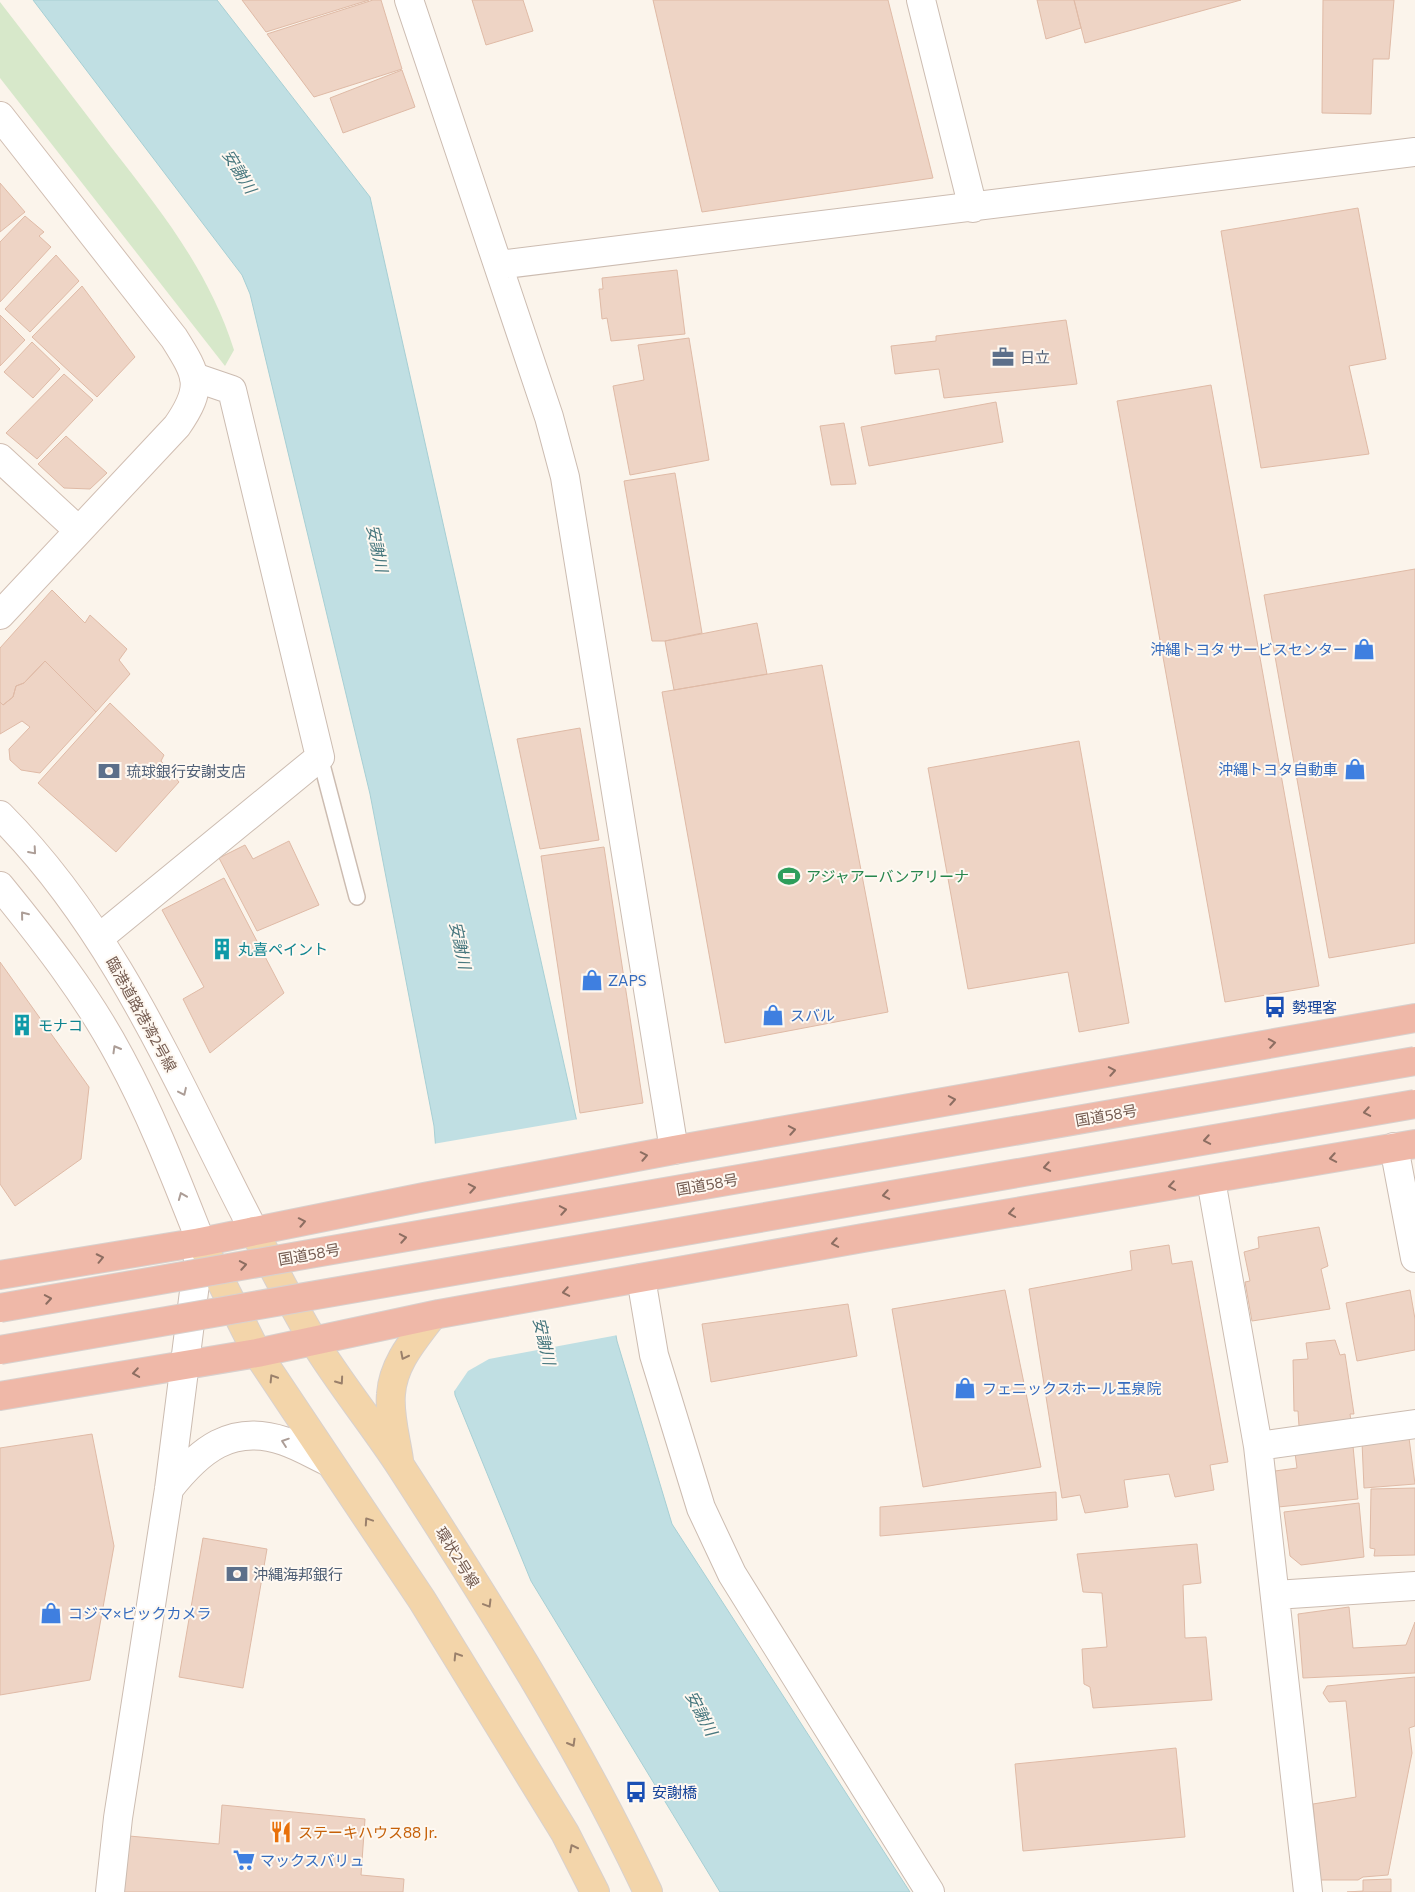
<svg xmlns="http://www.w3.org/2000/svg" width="1415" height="1892" viewBox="0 0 1415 1892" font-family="Commissioner,'Noto Sans JP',sans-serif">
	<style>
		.green { fill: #d7e8ca }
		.water { fill: #c0dfe3; stroke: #a7cfd4 }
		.pier { fill: #fbf4eb }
		.building { fill: #eed4c5; stroke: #dfbaa6 }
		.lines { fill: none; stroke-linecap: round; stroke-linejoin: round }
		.lane-casing { stroke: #ccbcb1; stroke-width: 18 }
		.street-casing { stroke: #ccbcb1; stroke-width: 30 }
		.secondary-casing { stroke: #d1beb2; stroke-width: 30 }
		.primary-casing { stroke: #d8d1ce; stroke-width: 30 }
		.highway-casing { stroke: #d8d1ce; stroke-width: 30 }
		.lane { stroke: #fff; stroke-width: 15 }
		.street { stroke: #fff; stroke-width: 28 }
		.secondary { stroke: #fff; stroke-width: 28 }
		.primary { stroke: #f3d5aa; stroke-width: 28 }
		.highway { stroke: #efb8a8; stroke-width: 28 }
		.highway-bridge-casing { stroke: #d8d1ce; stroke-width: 30; stroke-linecap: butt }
		.highway-bridge { stroke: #efb8a8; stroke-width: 28 }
		.oneway { stroke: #ac9d96 }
		.oneway2 { stroke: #8d6e62 }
		.oneway3 { stroke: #9a806b }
		.labels { text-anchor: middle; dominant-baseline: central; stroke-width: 4; stroke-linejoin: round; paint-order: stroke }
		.service-label { font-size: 15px; fill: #4e5e75; stroke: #fef8f1; text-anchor: start }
		.shop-label { font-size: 15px; fill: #366cbe; stroke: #fef8f1; text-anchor: start }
		.leisure-label { font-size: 15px; fill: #27864d; stroke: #fef8f1; text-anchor: start }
		.culture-label { font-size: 15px; fill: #0d838f; stroke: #fef8f1; text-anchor: start }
		.transit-label { font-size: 15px; fill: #164399; stroke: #fef8f1; text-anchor: start }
		.street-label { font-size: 15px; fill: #745b50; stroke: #fef8f1 }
		.food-label { font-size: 15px; fill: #c56008; stroke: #fef8f1; text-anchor: start }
		.water-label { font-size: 16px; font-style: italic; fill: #47777e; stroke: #fef8f1 }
	</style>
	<rect width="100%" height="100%" fill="#fbf4eb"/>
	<path class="green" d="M0,2C37,50 74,98 111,147C161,211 209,271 234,350L225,366L0,78Z"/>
	<path class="water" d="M33,0H217L370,197L577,1122L617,1341L672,1524L910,1892H720L531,1581L455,1395L434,1126L370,794L250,294L242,275Z"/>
	<path class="pier" d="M579,1119L618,1335L489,1359L468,1371L453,1393L433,1144Z"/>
	<path class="building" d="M242,0H369L266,32Z
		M373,0H381L402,69L314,97L267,34Z
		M472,0H523L533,31L486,45Z
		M653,0H888L933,178L702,212Z
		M1037,0H1074L1081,28L1046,39Z
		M1074,0H1241L1085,43Z
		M1323,0H1394L1389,59H1373L1371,114L1322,113Z
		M402,70L415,107L343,133L330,98Z
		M0,183L25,212L0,232Z
		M1358,208L1386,359L1349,366L1369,454L1261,468L1221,231Z
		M25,216L44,232L39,236L51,247L0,302V242Z
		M56,255L79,281L30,332L5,309Z
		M677,270L685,334L611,341L607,318L602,319L599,289H603L602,278Z
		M82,286L135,357L97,397L32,337Z
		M0,315L25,340L0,366Z
		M1066,320L1077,384L944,398L939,369L895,374L891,346L936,341V336Z
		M689,338L709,460L630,475L613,386L644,380L638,345Z
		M32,342L60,369L33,398L4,372Z
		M64,374L93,400L37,459L6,433Z
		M1211,385L1319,986L1225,1002L1117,401Z
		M996,402L1003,442L869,466L861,427Z
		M844,423L856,484L831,485L820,426Z
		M66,436L107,473L90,489L64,488L38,464Z
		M675,473L702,633L665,641H652L624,481Z
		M1415,569V943L1329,958L1264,595Z
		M52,590L85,623L90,615L127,649L119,660L130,674L96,712L45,661L24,683L16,686L13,697L3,705L0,702V648Z
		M757,623L767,674L674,690L665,641Z
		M45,661L96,712L40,773L21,770L10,760L9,749L30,727L22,721L0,734V702L3,705L13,697L16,686L24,683Z
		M822,665L888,1012L725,1043L662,692Z
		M110,703L164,755L161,761L179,782L116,852L38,783Z
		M580,728L599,840L540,849L517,739Z
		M1079,741L1129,1023L1079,1032L1068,972L968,989L928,768Z
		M289,841L319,905L257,931L219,858L245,845L253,859Z
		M604,847L643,1103L580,1113L541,856Z
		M224,878L284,993L210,1053L183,999L204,987L162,910Z
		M0,962L89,1087L81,1159L15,1206L0,1184Z
		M1319,1227L1328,1266L1321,1269L1330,1309L1252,1321L1245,1282L1250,1281L1244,1252L1259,1248L1258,1237Z
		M1169,1245L1172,1264L1192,1261L1228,1462L1210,1465L1214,1490L1175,1497L1169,1474L1124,1480L1128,1507L1085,1513L1080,1495L1062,1498L1029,1289L1132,1270L1130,1251Z
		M1005,1290L1041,1467L923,1487L892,1309Z
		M1410,1290L1415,1319V1350L1357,1361L1346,1303Z
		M848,1304L857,1356L711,1382L702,1324Z
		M1335,1340L1340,1355L1345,1354L1354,1414H1350L1351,1421L1299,1426L1298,1411H1294L1293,1360L1308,1359L1306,1343Z
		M92,1434L114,1546L90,1680L0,1695V1448Z
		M1409,1438L1415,1484L1364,1488L1362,1442Z
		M1353,1446L1358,1499L1278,1507L1275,1471L1297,1468L1295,1453Z
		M1415,1488V1555L1374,1556L1375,1549L1370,1548L1371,1489Z
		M1056,1492L1057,1520L880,1536V1507Z
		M1359,1503L1364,1557L1301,1565L1290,1556L1284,1512Z
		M203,1538L267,1549L243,1688L179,1677Z
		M1197,1544L1201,1583L1183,1585L1185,1638L1206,1637L1212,1700L1093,1708L1090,1687L1084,1684L1082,1649L1107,1647L1102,1593L1083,1592L1077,1554Z
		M1349,1607L1353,1648L1406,1645L1415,1622V1673L1303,1678L1298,1614Z
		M1415,1677V1726L1409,1728L1412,1753L1388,1875L1363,1877L1358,1880H1320L1313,1804L1356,1797L1346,1701L1329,1702L1323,1693L1327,1686Z
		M1176,1748L1185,1837L1023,1851L1015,1764Z
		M222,1805L365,1819L361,1875L404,1879L403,1892H124L129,1836L219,1844Z
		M1391,1879V1892H1347L1363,1891V1880Z"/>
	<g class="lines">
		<g class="lane-casing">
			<path id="lane" d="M320,757L357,897"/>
		</g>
		<g class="street-casing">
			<path id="street" d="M409,0L549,417L565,477L674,1150
				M921,0L973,208
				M498,265L1415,152
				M99,938L320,757L232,390L194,377
				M1394,1147L1415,1258
				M1211,1180L1258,1446L1308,1892
				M641,1278L654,1355L701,1508L732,1574L930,1892
				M1258,1446L1415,1424
				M169,1489C199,1451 231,1423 284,1441C299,1446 314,1455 329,1462
				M1275,1595L1415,1586
				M110,1892L118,1818L169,1489L199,1252"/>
		</g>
		<g class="secondary-casing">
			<path id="secondary" d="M0,116L174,338C198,376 204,387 177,426L0,615
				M0,458L78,530
				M0,815C117,932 179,1087 254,1231
				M0,886C44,940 87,995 120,1057C152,1116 176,1179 201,1242"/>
		</g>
		<g class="primary-casing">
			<path id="primary" d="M254,1231C273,1268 292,1305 313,1340C340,1384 373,1424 401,1467C490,1605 578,1743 648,1892
				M201,1242L257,1353L422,1600L565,1833L595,1892
				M399,1460C396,1439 389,1415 391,1394C393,1363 415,1339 432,1316"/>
		</g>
		<g class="highway-casing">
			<path id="highway" d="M0,1275L201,1242L424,1197L674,1150L1415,1018
				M0,1396L257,1353L439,1314L863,1238L1415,1144"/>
		</g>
		<use href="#lane" class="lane"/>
		<use href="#street" class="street"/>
		<use href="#secondary" class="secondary"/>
		<use href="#primary" class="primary"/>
		<use href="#highway" class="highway"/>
		<g class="highway-bridge-casing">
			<path id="highway-bridge" d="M0,1308L1415,1061
				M0,1350L1415,1104"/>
		</g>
		<use href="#highway-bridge" class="highway-bridge"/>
	</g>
	<defs><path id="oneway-chevron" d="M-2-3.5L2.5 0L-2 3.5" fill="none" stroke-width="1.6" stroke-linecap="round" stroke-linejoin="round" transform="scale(1.25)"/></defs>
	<g class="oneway">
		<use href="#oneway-chevron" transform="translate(33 851) rotate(49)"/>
		<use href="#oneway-chevron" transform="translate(24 915) rotate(-129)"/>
		<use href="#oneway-chevron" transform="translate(116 1049) rotate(-120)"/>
		<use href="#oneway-chevron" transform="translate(183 1092) rotate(65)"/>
		<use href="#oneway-chevron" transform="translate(182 1196) rotate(-112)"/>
		<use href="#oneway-chevron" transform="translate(285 1442) rotate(-161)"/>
	</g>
	<g class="oneway2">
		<use href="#oneway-chevron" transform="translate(1272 1043) rotate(-9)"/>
		<use href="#oneway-chevron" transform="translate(1112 1071) rotate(-10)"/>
		<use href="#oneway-chevron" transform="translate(952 1100) rotate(-10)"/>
		<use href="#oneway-chevron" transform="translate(1367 1112) rotate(170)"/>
		<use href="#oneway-chevron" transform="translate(792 1130) rotate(-10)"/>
		<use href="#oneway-chevron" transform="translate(1207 1140) rotate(170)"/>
		<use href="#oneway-chevron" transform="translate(644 1156) rotate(-11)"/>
		<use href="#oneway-chevron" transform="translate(1333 1158) rotate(170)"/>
		<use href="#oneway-chevron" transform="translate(1047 1167) rotate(170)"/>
		<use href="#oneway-chevron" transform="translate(1172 1186) rotate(171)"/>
		<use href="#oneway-chevron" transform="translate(472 1188) rotate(-10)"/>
		<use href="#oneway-chevron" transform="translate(886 1195) rotate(170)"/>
		<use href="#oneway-chevron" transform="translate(563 1210) rotate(-10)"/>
		<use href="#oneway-chevron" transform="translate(1012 1213) rotate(171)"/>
		<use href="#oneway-chevron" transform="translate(302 1222) rotate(-11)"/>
		<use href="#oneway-chevron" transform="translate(403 1238) rotate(-10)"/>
		<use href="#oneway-chevron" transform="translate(835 1243) rotate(170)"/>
		<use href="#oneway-chevron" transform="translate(100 1258) rotate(-12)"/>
		<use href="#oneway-chevron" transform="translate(243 1265) rotate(-10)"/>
		<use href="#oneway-chevron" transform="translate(566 1292) rotate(170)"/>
		<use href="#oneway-chevron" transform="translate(48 1299) rotate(-10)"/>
		<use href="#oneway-chevron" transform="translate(136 1373) rotate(171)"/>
	</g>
	<g class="oneway3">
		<use href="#oneway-chevron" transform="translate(404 1356) rotate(117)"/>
		<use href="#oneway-chevron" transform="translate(273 1378) rotate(-122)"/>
		<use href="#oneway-chevron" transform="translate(340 1381) rotate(55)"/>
		<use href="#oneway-chevron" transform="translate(368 1521) rotate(-124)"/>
		<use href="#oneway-chevron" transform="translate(488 1604) rotate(59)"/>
		<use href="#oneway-chevron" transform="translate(457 1656) rotate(-122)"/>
		<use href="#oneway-chevron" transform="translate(572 1743) rotate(60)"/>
		<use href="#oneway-chevron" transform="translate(573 1848) rotate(-117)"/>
	</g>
	<defs>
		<g id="office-bare" transform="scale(1.725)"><path d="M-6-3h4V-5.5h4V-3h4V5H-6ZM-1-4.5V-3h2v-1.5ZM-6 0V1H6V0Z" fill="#5c6f8a" stroke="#fef8f1" stroke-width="2.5" paint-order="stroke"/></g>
		<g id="shop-bare" transform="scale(1.725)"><path d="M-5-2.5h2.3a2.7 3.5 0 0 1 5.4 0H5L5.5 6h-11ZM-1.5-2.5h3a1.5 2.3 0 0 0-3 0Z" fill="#3f7fe0" stroke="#fef8f1" stroke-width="2.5" paint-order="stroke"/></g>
		<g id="bank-bare" transform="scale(1.725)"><path d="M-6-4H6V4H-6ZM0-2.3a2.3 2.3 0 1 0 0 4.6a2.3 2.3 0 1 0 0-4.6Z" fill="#5c6f8a" stroke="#fef8f1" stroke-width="2.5" paint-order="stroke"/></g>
		<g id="stadium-bare" transform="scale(1.725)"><path d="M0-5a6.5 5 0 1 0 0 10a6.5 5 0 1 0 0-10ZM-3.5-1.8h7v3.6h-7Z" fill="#2e9e5b" stroke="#fef8f1" stroke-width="2.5" paint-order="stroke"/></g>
		<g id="building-bare" transform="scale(1.725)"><path d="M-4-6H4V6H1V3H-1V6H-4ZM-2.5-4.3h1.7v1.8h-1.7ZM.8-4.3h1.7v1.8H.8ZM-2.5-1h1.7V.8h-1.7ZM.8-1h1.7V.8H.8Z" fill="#0f9aa8" stroke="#fef8f1" stroke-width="2.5" paint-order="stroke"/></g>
		<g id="bus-bare" transform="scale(1.725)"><path d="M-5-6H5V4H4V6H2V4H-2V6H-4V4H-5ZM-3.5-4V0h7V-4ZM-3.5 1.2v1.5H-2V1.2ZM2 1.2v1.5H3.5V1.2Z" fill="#1a4fb4" stroke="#fef8f1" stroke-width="2.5" paint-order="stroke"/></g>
		<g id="restaurant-bare" transform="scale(1.725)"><path d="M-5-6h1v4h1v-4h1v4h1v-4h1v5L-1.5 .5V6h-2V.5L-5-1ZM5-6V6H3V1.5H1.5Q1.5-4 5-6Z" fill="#e8710a" stroke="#fef8f1" stroke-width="2.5" paint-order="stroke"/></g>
		<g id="supermarket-bare" transform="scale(1.725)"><path d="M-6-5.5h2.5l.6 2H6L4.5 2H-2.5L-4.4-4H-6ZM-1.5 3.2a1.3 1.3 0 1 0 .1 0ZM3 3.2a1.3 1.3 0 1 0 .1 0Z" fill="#3f7fe0" stroke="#fef8f1" stroke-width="2.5" paint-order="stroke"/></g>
	</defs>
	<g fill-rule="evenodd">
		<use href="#office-bare" x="1003" y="357"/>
		<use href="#shop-bare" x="1364" y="649"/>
		<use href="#shop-bare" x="1355" y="769"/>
		<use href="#bank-bare" x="109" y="771"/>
		<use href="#stadium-bare" x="789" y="876"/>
		<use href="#building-bare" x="222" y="949"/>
		<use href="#shop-bare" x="592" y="980"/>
		<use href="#bus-bare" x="1275" y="1007"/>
		<use href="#shop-bare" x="773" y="1015"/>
		<use href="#building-bare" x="22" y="1025"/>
		<use href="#shop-bare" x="965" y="1388"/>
		<use href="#bank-bare" x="237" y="1574"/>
		<use href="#shop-bare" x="51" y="1613"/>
		<use href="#bus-bare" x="636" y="1792"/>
		<use href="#restaurant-bare" x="281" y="1832"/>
		<use href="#supermarket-bare" x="244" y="1860"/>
	</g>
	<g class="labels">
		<g class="service-label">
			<text x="1020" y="357">日立</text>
			<text x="126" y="771">琉球銀行安謝支店</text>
			<text x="253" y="1574">沖縄海邦銀行</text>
		</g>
		<g class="shop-label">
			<text x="1348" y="649" text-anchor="end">沖縄トヨタ サービスセンター</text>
			<text x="1338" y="769" text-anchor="end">沖縄トヨタ自動車</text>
			<text x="608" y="980">ZAPS</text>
			<text x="790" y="1015">スバル</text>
			<text x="982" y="1388">フェニックスホール玉泉院</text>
			<text x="68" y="1613">コジマ×ビックカメラ</text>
			<text x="260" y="1860">マックスバリュ</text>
		</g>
		<g class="leisure-label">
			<text x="806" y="876">アジャアーバンアリーナ</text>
		</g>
		<g class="culture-label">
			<text x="238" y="949">丸喜ペイント</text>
			<text x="38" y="1025">モナコ</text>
		</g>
		<g class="transit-label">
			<text x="1292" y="1007">勢理客</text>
			<text x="652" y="1792">安謝橋</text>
		</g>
		<g class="street-label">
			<text transform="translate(142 1014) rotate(61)">臨港道路港湾2号線</text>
			<text transform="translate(1106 1115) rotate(-10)">国道58号</text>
			<text transform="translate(707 1184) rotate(-10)">国道58号</text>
			<text transform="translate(309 1254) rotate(-10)">国道58号</text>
			<text transform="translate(458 1557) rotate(58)">環状2号線</text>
		</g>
		<g class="food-label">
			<text x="298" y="1832">ステーキハウス88 Jr.</text>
		</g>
		<g class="water-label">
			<text transform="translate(240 171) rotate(58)">安謝川</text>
			<text transform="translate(378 548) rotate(78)">安謝川</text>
			<text transform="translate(461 945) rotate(78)">安謝川</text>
			<text transform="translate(545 1341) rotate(77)">安謝川</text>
			<text transform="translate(702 1713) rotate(62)">安謝川</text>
		</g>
	</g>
</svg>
